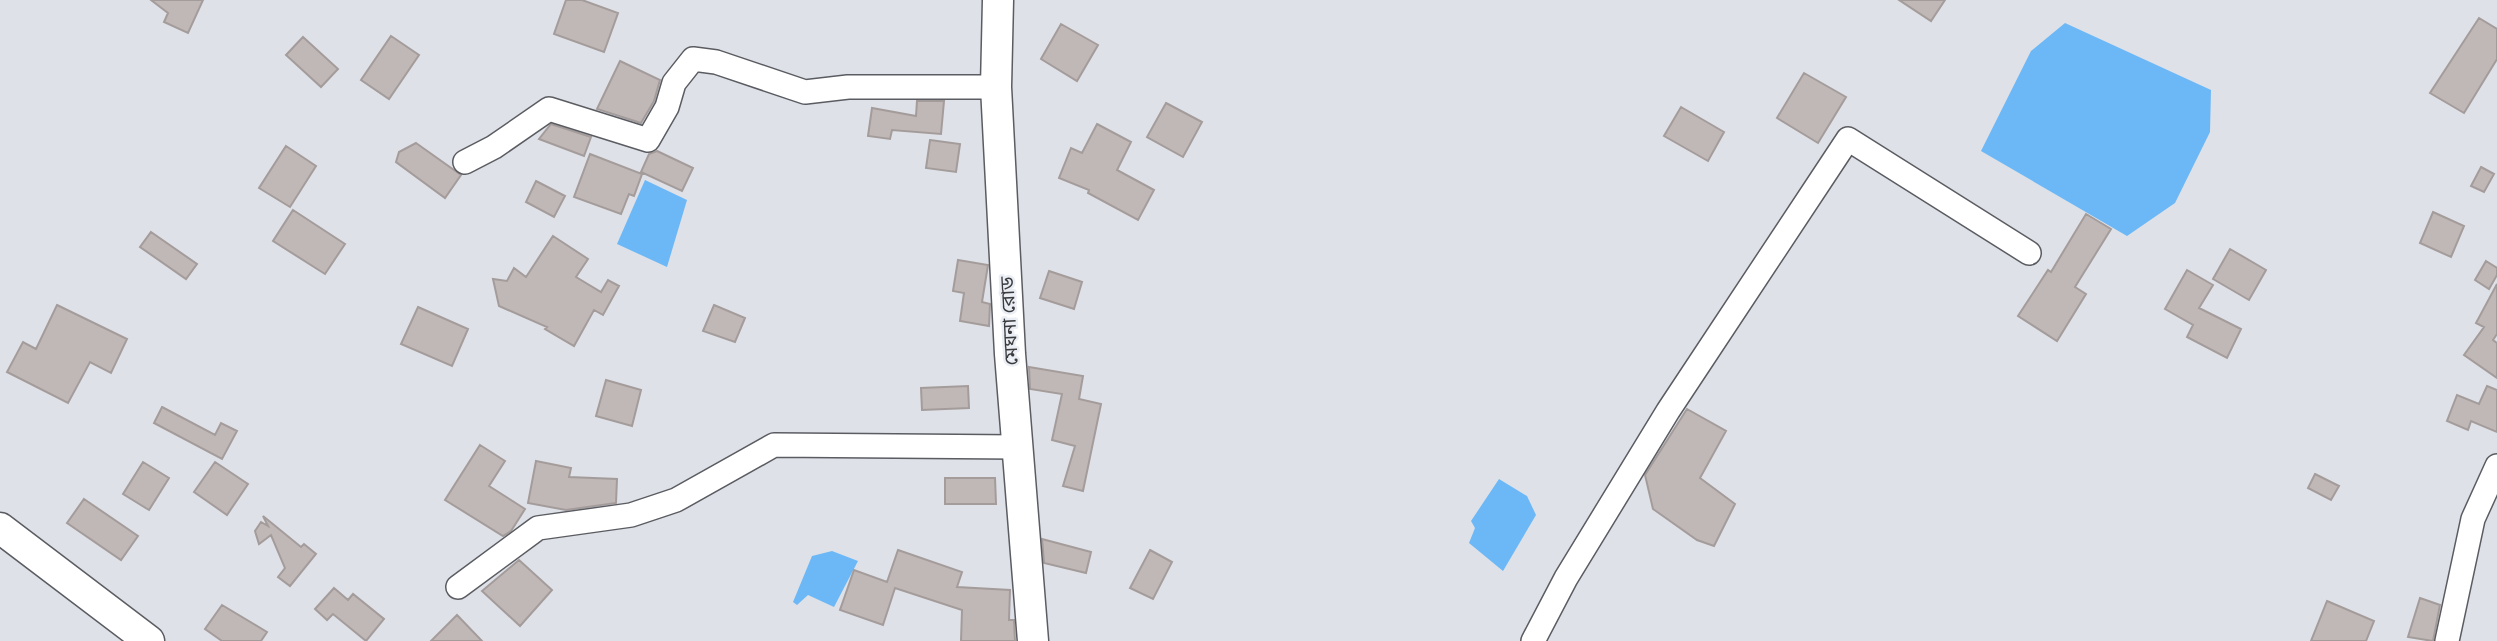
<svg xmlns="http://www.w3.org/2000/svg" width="2497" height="641" viewBox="0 0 2497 641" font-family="Inter,'Noto Sans Bengali',sans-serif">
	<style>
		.water { fill: #6cb8f7 }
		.building { fill: #c0b8b7; stroke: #a49c9b; stroke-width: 2 }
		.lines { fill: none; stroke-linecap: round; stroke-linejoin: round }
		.minor-casing { stroke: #5a5c62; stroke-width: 26 }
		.major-casing { stroke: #5a5c62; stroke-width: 33 }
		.minor { stroke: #fff; stroke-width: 23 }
		.major { stroke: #fff; stroke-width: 30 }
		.labels { text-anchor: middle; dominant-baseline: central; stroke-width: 5; stroke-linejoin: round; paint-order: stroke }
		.street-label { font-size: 19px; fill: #3a3b3e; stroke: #ebeef4 }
	</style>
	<rect width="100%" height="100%" fill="#dee1e7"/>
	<path class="water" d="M2065,23L2211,90L2210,132L2175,203L2127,236L1981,151L2031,51Z
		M645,180L687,200L667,267L617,244Z
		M1499,479L1527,496L1536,515L1503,571L1469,543L1475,528L1471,521Z
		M832,551L858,561L834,607L808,595L797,605L793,602L812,556Z"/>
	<path class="building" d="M151,0H203L188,33L164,22L168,13Z
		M566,0H582L618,13L604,52L554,34Z
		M1899,0H1945L1931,21Z
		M2479,18L2497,29V59L2464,113L2430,93Z
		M1061,24L1098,45L1077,81L1041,59Z
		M391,36L419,55L389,99L361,80Z
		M303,37L338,69L321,87L286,55Z
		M620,61L660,80L654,101L641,123L597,109Z
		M1804,73L1846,97L1818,143L1777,118Z
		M917,101H944L941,134L892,130L890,139L868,136L872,108L916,116Z
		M1166,103L1202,122L1183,157L1147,137Z
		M1681,107L1724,132L1708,161L1664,136Z
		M551,124L591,137L584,156L539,139Z
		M1097,124L1131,142L1117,170L1154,190L1138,220L1088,193L1089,190L1059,178L1071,148L1082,153Z
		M930,140L960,144L956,172L926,168Z
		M416,143L461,175L445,198L396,162L399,152Z
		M286,146L316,166L290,207L259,188Z
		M657,151L693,168L682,191L641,172L649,154Z
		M590,154L642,174L634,196L629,194L621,214L574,197Z
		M2481,167L2494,174L2484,192L2471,186Z
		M536,181L565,196L554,217L526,202Z
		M293,210L345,244L325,274L273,241Z
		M2433,212L2464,226L2451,257L2420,243Z
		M2086,214L2111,229L2075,287L2086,294L2057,341L2018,316L2048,270L2051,272Z
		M151,232L197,264L186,279L140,247Z
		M553,236L588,259L576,277L601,292L608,280L619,286L603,315L594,310L574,346L545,329L547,327L499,306L493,279L507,281L514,268L526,277Z
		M2230,249L2266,270L2249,300L2213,279Z
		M958,260L988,265L982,302L990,304L989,326L960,321L964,293L953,291Z
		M2486,261L2497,268V275L2489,289L2475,280Z
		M2187,270L2213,285L2199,308L2241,329L2227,358L2187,337L2193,325L2165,309Z
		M1049,271L1082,282L1074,309L1040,298Z
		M2497,284V334L2493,340L2497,343V378L2464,355L2484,327L2476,323Z
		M57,305L127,339L111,373L90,362L68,403L7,372L23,342L36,349Z
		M714,305L745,318L735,342L703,331Z
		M418,307L468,329L452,366L401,344Z
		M1029,367L1083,376L1079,399L1101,404L1083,491L1063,486L1075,446L1052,440L1062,394L1030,389Z
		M606,380L641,390L632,426L596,416Z
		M968,386L969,408L922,410L921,388Z
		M2487,386L2497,390V432L2471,421L2468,430L2447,421L2457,395L2479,404Z
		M162,407L215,435L221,423L237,431L222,459L154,423Z
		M1687,409L1726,431L1700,478L1735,504L1714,546L1697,540L1653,509L1645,475Z
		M480,445L505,461L489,486L525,509L511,531L503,536L445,500Z
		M536,461L571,468L569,477L617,479L616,503L566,510L528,503Z
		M143,462L169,478L149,510L123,494Z
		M215,462L248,484L227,515L194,492Z
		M2315,474L2339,486L2331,500L2308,488Z
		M945,478H995L996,504H945Z
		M84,499L138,536L121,560L67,523Z
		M263,516L301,547L304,544L316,554L290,586L278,577L285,568L271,535L259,544L255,531L261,522L268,526Z
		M1042,539L1091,552L1086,573L1044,563Z
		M898,550L962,572L957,587L1010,590L1009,620H1014L1015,641H961L962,610L895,588L883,625L840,610L854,570L887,582Z
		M1150,550L1172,562L1153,599L1130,588Z
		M519,560L552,590L520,626L482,591Z
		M334,588L348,600L353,594L384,619L366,641L333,614L327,620L315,609Z
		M2420,598L2440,605L2433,641L2408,637Z
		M2327,601L2374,621L2366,641H2311Z
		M222,605L267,632L261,641H222L205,629Z
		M457,615L482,641H431Z"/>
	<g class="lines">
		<g class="minor-casing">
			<path id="minor" d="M465,162L494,147L549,109L648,140L667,107L674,83L693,59L716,62L805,92L848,87H996
				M458,587L538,528L631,515L676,500L774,445L1017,447
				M1533,641L1566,578L1668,411L1848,139L2029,253
				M2447,641L2473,519L2497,466"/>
		</g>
		<g class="major-casing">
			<path id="major" d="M998,0L996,87L1010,354L1033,641
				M0,528L149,641"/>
		</g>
		<use href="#minor" class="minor"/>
		<use href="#major" class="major"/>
	</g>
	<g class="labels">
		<g class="street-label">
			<text transform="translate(1009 321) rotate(-93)">মেঘনা রোড</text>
		</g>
	</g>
</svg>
